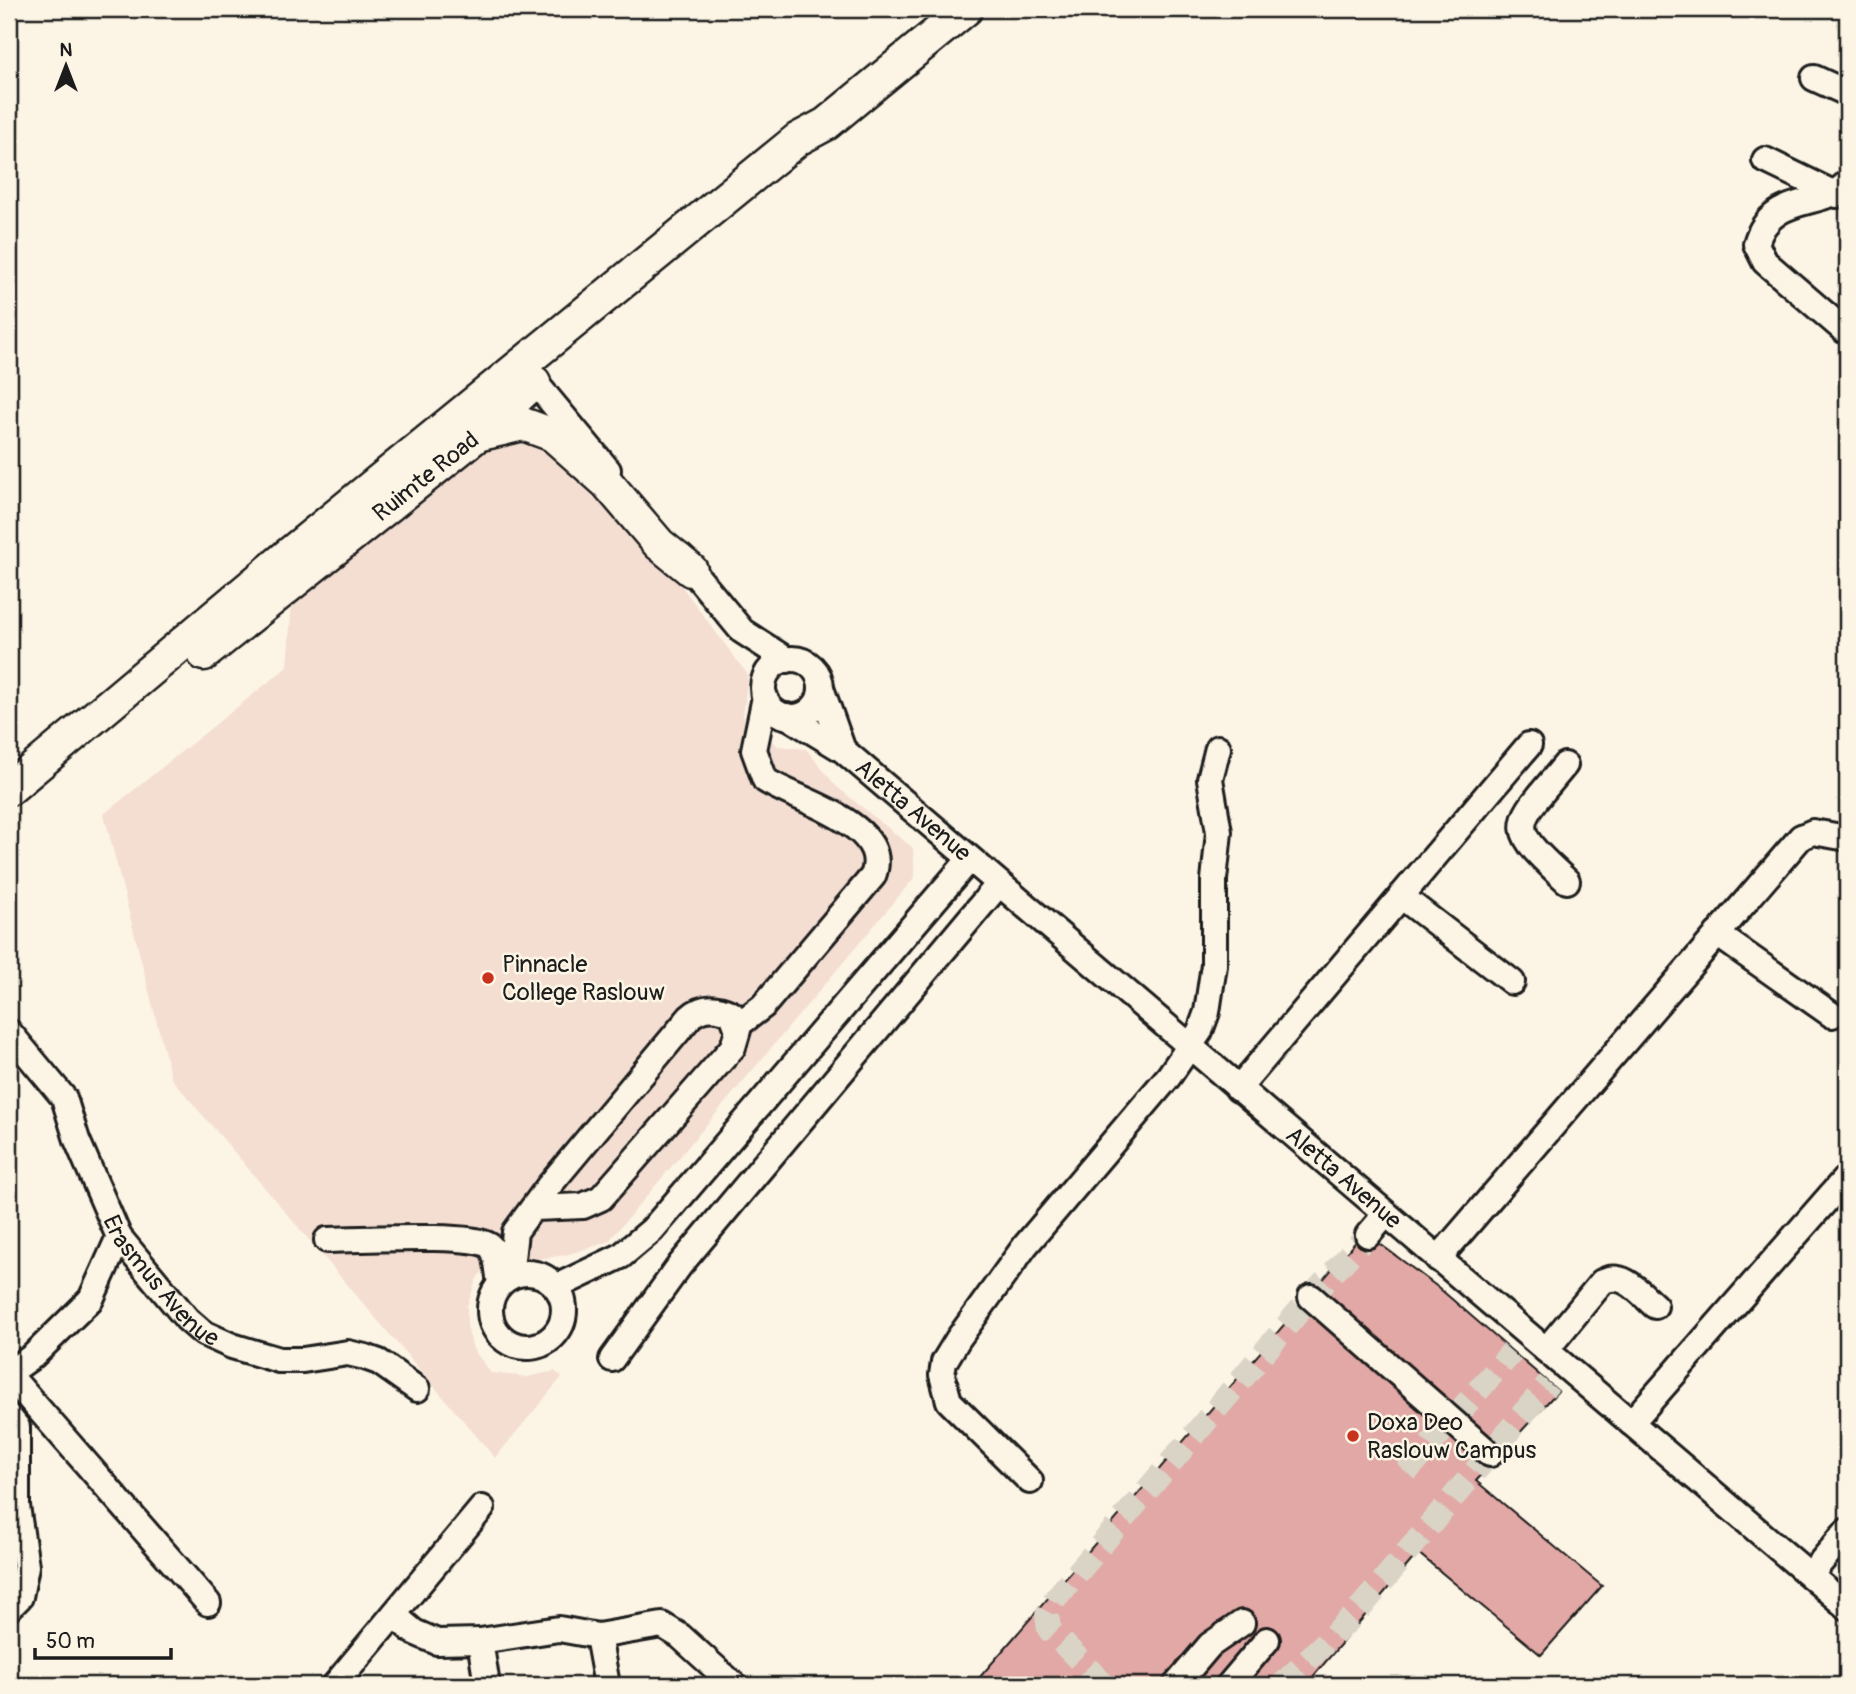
<svg xmlns="http://www.w3.org/2000/svg" width="1856" height="1694" viewBox="0 0 1856 1694" font-family="Pangolin,sans-serif">
	<style>
		.built { fill: #f4ded2 }
		.building { fill: #e2a8a5; stroke: #1c1c1c; stroke-width: 2 }
		.lines { fill: none; stroke-linecap: round; stroke-linejoin: round }
		.minor-tunnel { stroke: #dad4c7; stroke-width: 24; stroke-dasharray: 24 12; stroke-linecap: butt }
		.minor-casing { stroke: #1c1c1c; stroke-width: 30 }
		.major-casing { stroke: #1c1c1c; stroke-width: 37 }
		.minor { stroke: #fcf5e5; stroke-width: 24 }
		.major { stroke: #fcf5e5; stroke-width: 32 }
		.poi-dot { fill: #c8321e; stroke: #fcf5e5; stroke-width: 2.5 }
		.labels { text-anchor: middle; dominant-baseline: central; stroke-width: 5; stroke-linejoin: round; paint-order: stroke }
		.street-label { font-size: 24px; fill: #1c1c1c; stroke: #fcf5e5 }
		.poi-label { font-size: 24px; fill: #1c1c1c; stroke: #fcf5e5; text-anchor: start }
	</style>
	<rect width="100%" height="100%" fill="#fcf5e5"/>
	<filter id="ink" filterUnits="userSpaceOnUse"><feTurbulence type="fractalNoise" baseFrequency=".0143" numOctaves="2"/><feDisplacementMap in="SourceGraphic" scale="14" xChannelSelector="R" yChannelSelector="G"/><feConvolveMatrix kernelMatrix="1 2 1 2 8 2 1 2 1" color-interpolation-filters="sRGB"/></filter>
	<g filter="url(#ink)">
		<path class="built" d="M516,422L569,436L748,675L743,717L778,746L806,749L837,787L913,848L915,877L608,1242L566,1255L487,1266L477,1278L467,1306V1326L473,1349L491,1373L527,1377L555,1371L562,1377L495,1458L171,1078L104,814L287,667L292,599Z"/>
		<path class="building" d="M1364,1232L1439,1288L1558,1391L1476,1481L1602,1586L1541,1655L1418,1553L1306,1685H973Z"/>
		<g class="lines">
			<path class="minor-tunnel" d="M1406,1472L1512,1352
				M1104,1685L1049,1629L1047,1615L1056,1598L1311,1297L1368,1235
				M1282,1685L1357,1612L1549,1383"/>
			<g class="minor-casing">
				<g id="minor">
					<path d="M1814,78L1847,93"/>
					<path d="M1765,160L1837,195"/>
					<path d="M1845,331L1765,262L1756,244C1770,192 1824,209 1847,183"/>
					<path d="M524,369L608,470"/>
					<path d="M681,557L742,631L787,660"/>
					<circle cx="792" cy="688" r="29"/>
					<path d="M821,688L843,750"/>
					<path id="s1" d="M787,716L843,750L1847,1607"/>
					<path d="M1565,765C1514,827 1504,824 1567,881"/>
					<path d="M1401,896L1512,982"/>
					<path d="M1717,934L1832,1015"/>
					<path d="M738,1025L763,1006L873,876C893,824 797,801 765,780L754,750L765,697"/>
					<path id="s2" d="M9,1032L64,1098L77,1140L119,1237L187,1319L203,1333L232,1346L279,1360H303L348,1353L365,1357L379,1362L417,1389"/>
					<path d="M1238,1089L1529,745"/>
					<path d="M1368,1235L1386,1214"/>
					<path d="M327,1240C352,1240 479,1232 491,1247C498,1255 498,1274 500,1284"/>
					<path d="M1438,1259L1801,837L1813,832L1847,838"/>
					<circle cx="527" cy="1310" r="37"/>
					<path d="M510,1277L515,1232L548,1187L690,1017C703,1005 718,1007 732,1014L738,1030L733,1047L601,1198L583,1206L535,1208"/>
					<path d="M556,1287L621,1256L652,1230L969,860"/>
					<path d="M1311,1297L1490,1454"/>
					<path d="M1546,1350L1602,1282C1623,1270 1640,1293 1655,1306"/>
					<path d="M612,1359L680,1265L998,885"/>
					<path d="M9,1373L33,1356L91,1299L119,1237"/>
					<path d="M9,1375L208,1603"/>
					<path d="M9,1417L17,1427V1506L26,1566L20,1597L9,1608"/>
					<path d="M1631,1423L1844,1180"/>
					<path d="M1030,1481L949,1401L942,1375L944,1362L958,1339L1025,1246L1169,1076L1200,1031L1207,1012L1214,965V880L1219,832L1210,779L1218,748"/>
					<path d="M1810,1575L1847,1531"/>
					<path d="M395,1616L414,1632L437,1642L480,1641L559,1629L598,1636L662,1625L680,1636L734,1685"/>
					<path d="M598,1636L607,1685"/>
					<path d="M480,1641L487,1685"/>
					<path d="M335,1685L482,1508"/>
					<path d="M1176,1685L1210,1645L1242,1623"/>
					<path d="M1229,1685L1267,1640"/>
				</g>
			</g>
			<g class="major-casing">
				<g id="major">
					<path d="M477,435L523,424L553,435L607,483L659,544L691,570"/>
					<path id="s3" d="M204,654L476,436L534,382"/>
					<path d="M9,789L288,555L798,139L826,124L966,9"/>
				</g>
			</g>
			<use href="#minor" class="minor"/>
			<use href="#major" class="major"/>
		</g>
	</g>
	<g class="poi-dot">
		<circle cx="488" cy="978" r="7"/>
		<circle cx="1353" cy="1436" r="7"/>
	</g>
	<g class="labels">
		<g class="street-label">
			<text stroke="none"><textPath href="#s3" startOffset="284">Ruimte Road</textPath></text>
			<text stroke="none"><textPath href="#s1" startOffset="158">Aletta Avenue</textPath></text>
			<text stroke="none"><textPath href="#s1" startOffset="724">Aletta Avenue</textPath></text>
			<text stroke="none"><textPath href="#s2" startOffset="296">Erasmus Avenue</textPath></text>
		</g>
		<g class="poi-label">
			<text x="502" y="964">Pinnacle<tspan x="502" dy="28">College Raslouw</tspan></text>
			<text x="1367" y="1422">Doxa Deo<tspan x="1367" dy="28">Raslouw Campus</tspan></text>
		</g>
	</g>
	<rect width="1856" height="1694" fill="none" stroke="#fcf5e5" stroke-width="35"/>
	<rect x="18" y="18" width="1821" height="1659" fill="none" stroke="#1c1c1c" stroke-width="2.5" filter="url(#ink)"/>
	<g transform="translate(66 66)" stroke="#fcf5e5" stroke-width="5" paint-order="stroke">
	<path d="M0-5L12 26L0 18L-12 26Z" fill="#1c1c1c"/>
	<text y="-10" font-size="19" font-weight="bold" text-anchor="middle" fill="#1c1c1c">N</text>
	</g>
	<path d="M35 1648v10h136v-10" fill="none" stroke="#1c1c1c" stroke-width="3.5"/>
	<text x="46" y="1648" font-size="21" fill="#1c1c1c" stroke="#fcf5e5" stroke-width="5" paint-order="stroke">50 m</text>
</svg>
